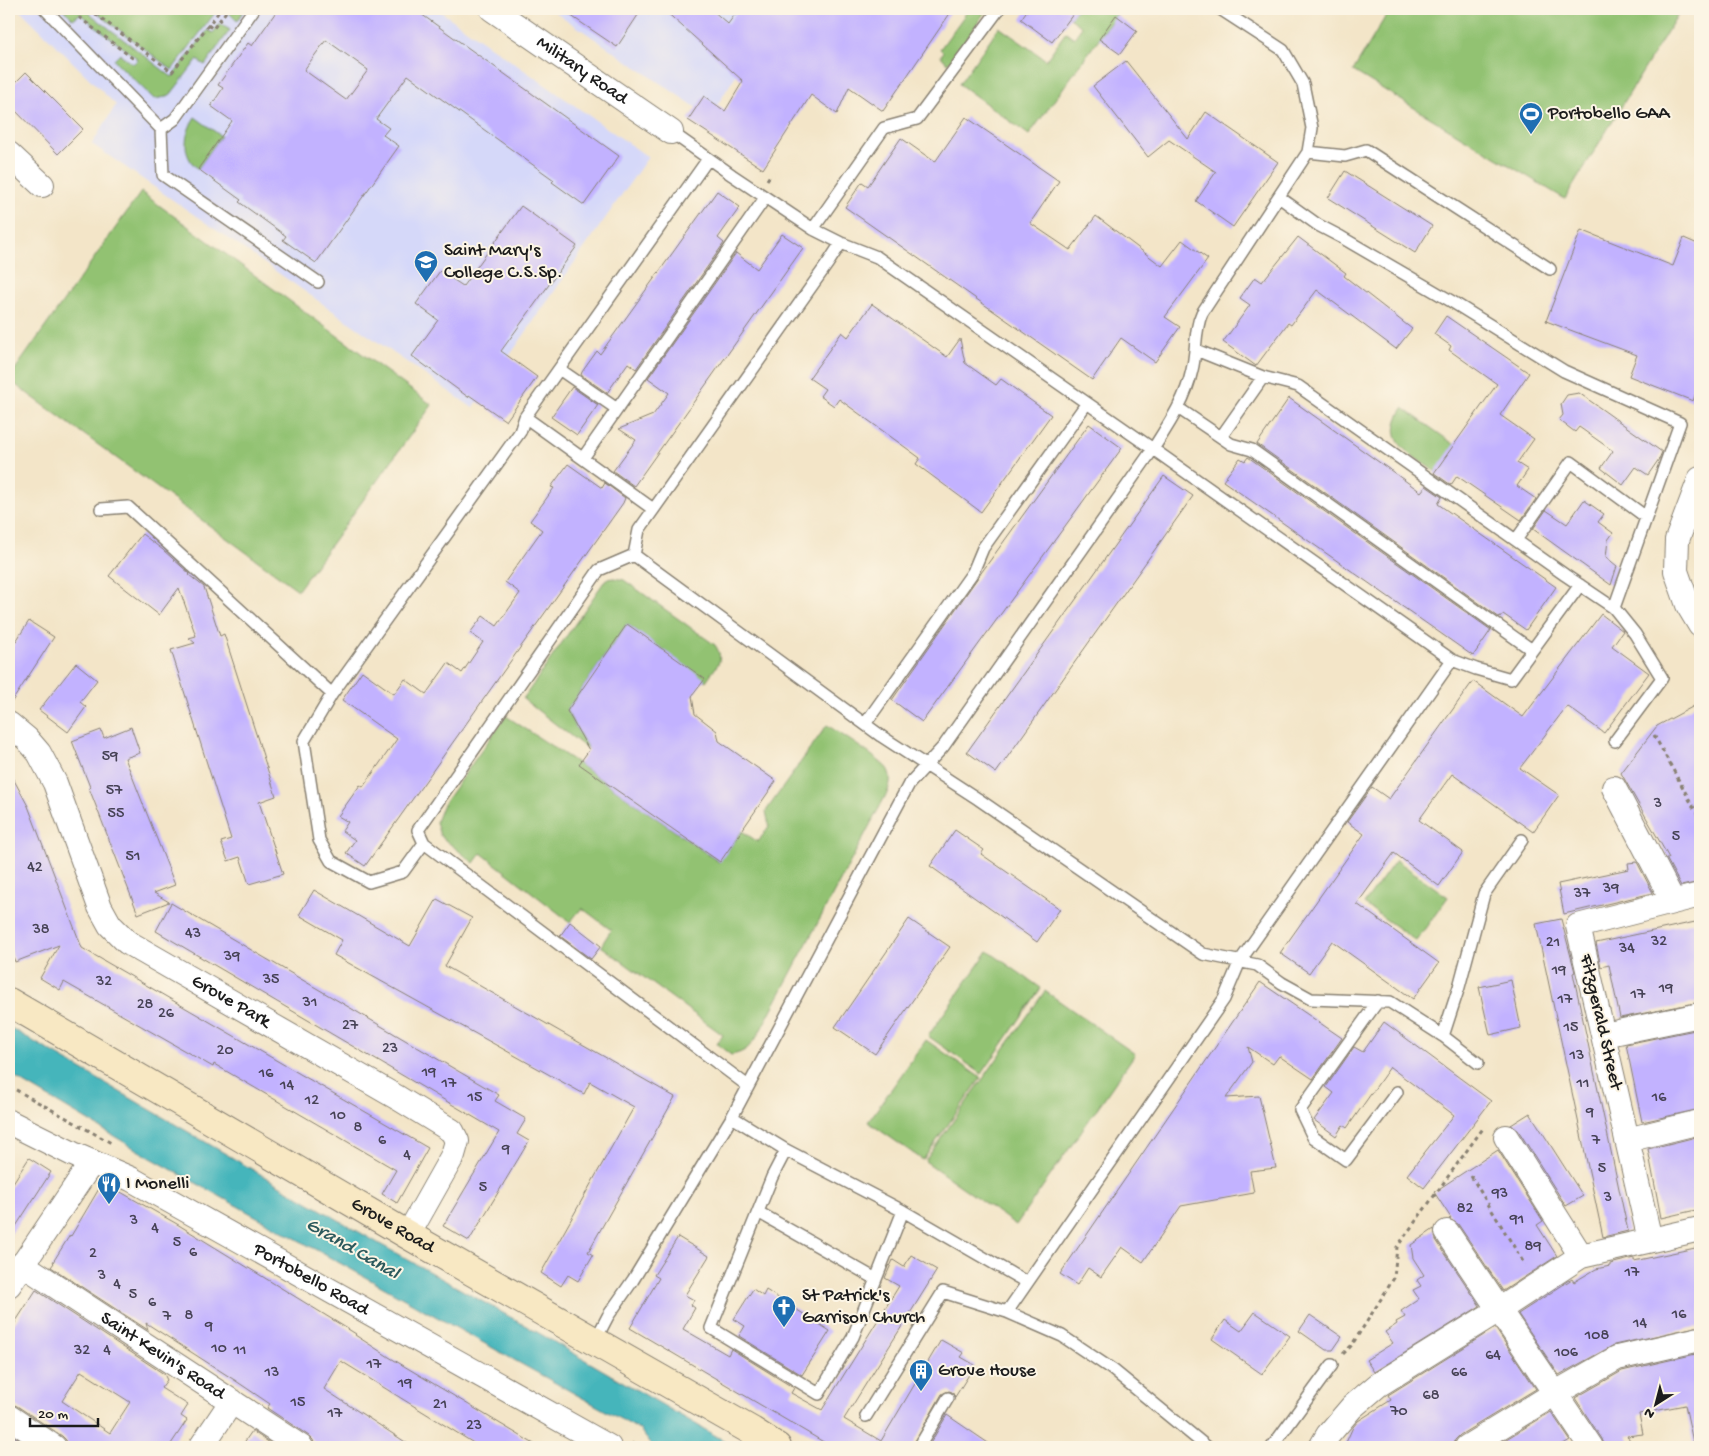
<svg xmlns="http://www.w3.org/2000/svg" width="1709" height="1456" viewBox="0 0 1709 1456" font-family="'Gochi Hand',sans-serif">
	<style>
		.built { fill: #d5d8f9 }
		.green { fill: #92c272; stroke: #576f47 }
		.water { fill: #45b5bb; stroke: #30686c }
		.building { fill: #c2b2ff; fill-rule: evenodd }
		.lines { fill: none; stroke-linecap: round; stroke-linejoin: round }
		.lane-casing { stroke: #888072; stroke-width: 14 }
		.street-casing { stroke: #888072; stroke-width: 26 }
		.secondary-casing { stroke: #888072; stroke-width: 30 }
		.path { stroke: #888072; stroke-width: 3; stroke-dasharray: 4 4; stroke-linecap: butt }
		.lane { stroke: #fff; stroke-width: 11 }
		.street { stroke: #fff; stroke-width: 24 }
		.secondary { stroke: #f8e8c3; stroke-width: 28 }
		.labels { text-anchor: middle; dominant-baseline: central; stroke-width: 4; stroke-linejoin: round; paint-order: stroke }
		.number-label { font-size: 16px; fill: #464255 }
		.street-label { font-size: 19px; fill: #1c1c1c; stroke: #fcf5e5 }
		.poi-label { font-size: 19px; fill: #1c1c1c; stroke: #fcf5e5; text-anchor: start }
		.water-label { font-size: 20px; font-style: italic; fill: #2c595c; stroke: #fcf5e5 }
	</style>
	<rect width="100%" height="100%" fill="#fcf5e5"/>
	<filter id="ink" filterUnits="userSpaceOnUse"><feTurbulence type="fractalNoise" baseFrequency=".02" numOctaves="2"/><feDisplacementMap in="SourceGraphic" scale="10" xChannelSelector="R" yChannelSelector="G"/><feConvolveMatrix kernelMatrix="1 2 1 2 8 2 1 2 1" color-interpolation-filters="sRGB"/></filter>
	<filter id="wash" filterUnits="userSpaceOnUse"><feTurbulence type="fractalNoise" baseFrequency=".0096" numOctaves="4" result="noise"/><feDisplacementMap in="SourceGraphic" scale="20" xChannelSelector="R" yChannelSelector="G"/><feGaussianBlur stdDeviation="1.12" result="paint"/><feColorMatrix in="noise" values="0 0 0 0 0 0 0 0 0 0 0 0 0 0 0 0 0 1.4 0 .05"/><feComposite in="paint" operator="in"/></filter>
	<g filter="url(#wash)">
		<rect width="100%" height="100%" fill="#f3e5c8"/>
		<path class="built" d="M19,9H437L648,157L473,408L92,144L116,105Z
			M551,9H782L737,73L710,117Z"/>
		<path class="green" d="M63,9H84L172,77L208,30L213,33L219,25H222L230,30L205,65L197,60L171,94L166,97L154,99L114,60L120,54L133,64L138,59L80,14L73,19Z
			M92,9H218L172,70Z
			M231,9H245L237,21L228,12Z
			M969,9H987L952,60L947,63L941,56L943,52L940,49Z
			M1077,9H1116L1119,11L1029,135L959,84L999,27L1046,60L1066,32L1074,38L1082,27L1070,18Z
			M1390,9H1681L1565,199L1353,71Z
			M195,117L221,136L198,169C181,155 184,134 195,117Z
			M141,192L432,405L298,590L9,380V378Z
			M1403,408L1455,445L1436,472C1411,454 1381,443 1403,408Z
			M614,578L624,580L715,645C726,661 715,667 706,681L627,624L567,711L589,750L523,699L606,579Z
			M506,716L579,764L719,862L742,831L758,842L769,826L766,811L827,725C839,733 882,760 888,770C892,778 890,785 887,793L758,1035C749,1047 747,1052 731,1055L717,1044L723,1035L601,946L611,930L582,908L570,922L481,853L474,863L440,836L436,822L442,806Z
			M1396,860L1448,897L1416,941L1364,904Z
			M988,951L1041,988L982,1074L928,1036Z
			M1045,991L1135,1054L1016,1225L925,1161Z
			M926,1040L981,1078L923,1160L868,1122Z"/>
		<path class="water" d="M9,1027L378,1243L537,1332L735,1447H653L640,1430L151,1158L9,1074Z"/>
		<g id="blocks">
			<path class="building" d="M278,9H414L619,156L584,205L552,182L554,180L408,75L376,119L389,128L383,135L399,146L316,263L283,240L286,236L239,202L241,200L198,169L232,121L211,106L223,88L218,85L248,43L252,46ZM326,40L368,70L346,100L304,70Z
				M561,9H642L617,47Z
				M663,9H711L728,24L739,9H953L883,111L849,87L837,114L811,95L763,169L688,120L704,96L725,111L743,81Z
				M1028,9H1077L1052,42L1021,19Z
				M1116,15L1137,31L1120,54L1099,39Z
				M1126,61L1188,139L1206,112L1278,162L1233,227L1196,201L1216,172L1169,140L1148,157L1093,86Z
				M26,72L83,129L58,154L9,104V89Z
				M966,117L1059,181L1030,223L1070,250L1096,216L1162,266L1182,240L1208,259L1165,317L1180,327L1155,362L1121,338L1092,380L845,207L862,182L868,186L901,138L935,162Z
				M1345,171L1432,226L1415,253L1328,198Z
				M717,191L740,207L718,238L724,243L636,369L628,363L607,393L581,375L582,372L597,351L600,354Z
				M521,206L577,246L501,351L537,377L506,421L469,395L468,397L412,356L438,320L416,304L440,271L463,286Z
				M1581,230L1673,266L1684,238L1700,245V382L1693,401L1629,376L1637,355L1546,321Z
				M782,234L803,248L634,486L613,471L636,440L619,429L653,415L669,393L648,378L736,253L757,269Z
				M1298,237L1346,273L1344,276L1412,329L1396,349L1317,290L1291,325L1288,323L1256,366L1223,342L1250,305L1240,298L1255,277L1262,282Z
				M872,304L947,357L960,339L965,363L996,385L1001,379L1051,415L981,512L916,464L920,458L839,399L834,406L820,396L825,389L809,378L842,332L848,337Z
				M1446,316L1529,373L1500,415L1534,439L1517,463L1528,470L1517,486L1536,499L1521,520L1457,476L1451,485L1434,473L1497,384L1449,350L1451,346L1434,334Z
				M572,387L598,405L577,435L551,417Z
				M1579,393L1662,452L1659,459L1648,475L1636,467L1623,485L1601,468L1613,451L1579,427L1575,432L1559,420L1563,415L1561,404L1567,395Z
				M1289,398L1421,492L1426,486L1442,497L1438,504L1556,587L1526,630L1503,614L1500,618L1257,444Z
				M1089,424L1122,448L922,722L892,700L981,573Z
				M1248,457L1491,630L1473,656L1223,481L1240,458L1245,461Z
				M568,464L602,488L605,483L625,498L623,503L365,866L346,853L355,840L342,831L348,822L338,816L360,785L363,787L397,739L342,700L362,671L394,694L405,679L426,694L448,663L462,673L483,642L470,633L483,616L497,626L520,593L505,582L542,530L530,521L554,488L551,487Z
				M1164,476L1193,496L996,773L967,752Z
				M1584,500L1604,514L1598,522L1613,533L1608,540L1606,557L1617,566L1611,585L1533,529L1546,510L1567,524Z
				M142,534L163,550L190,574L189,575L204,587L220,636L224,634L276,796L259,802L283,874L249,884L240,857L228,861L221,842L231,839L171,650L195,643L189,638L196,636L179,588L159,615L109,576Z
				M1601,614L1623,631L1612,646L1649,673L1604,733L1567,706L1520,768L1559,795L1533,832L1452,774L1419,820L1463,852L1439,886L1394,853L1357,904L1439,963L1413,999L1332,941L1309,973L1280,953L1364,834L1347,822L1372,787L1389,799L1473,681L1523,717Z
				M29,621L54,637L9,706V652Z
				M627,624L705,679L692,696L695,714L717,731L719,741L776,781L720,862L579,764L589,750L567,711Z
				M76,663L97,680L80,702L86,707L68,732L39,710Z
				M1694,706L1700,717V882L1681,886L1666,858H1669L1621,773L1657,726Z
				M131,727L140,753L125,758L175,885L154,893L169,902L138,914L89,788L90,787L72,741L101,730L104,738Z
				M9,771L28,806L82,948L428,1148L397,1203L382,1194L396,1170L214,1064L213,1067L64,982L60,990L40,978L59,945L15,962L9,945Z
				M955,830L984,850L981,854L1060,909L1037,942L930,866Z
				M1637,862L1653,893L1564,914L1558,884L1629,869L1628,863Z
				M314,890L410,946L437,899L472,918L445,966L675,1097L588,1252L593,1255L578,1281L568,1275L561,1286L541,1273L634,1107L590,1082L584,1094L334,955L342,940L299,915Z
				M171,903L499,1095L495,1101L526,1119L517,1134L529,1141L469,1241L443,1226L499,1132L156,931Z
				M909,919L950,947L875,1054L835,1027Z
				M1561,919L1575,972L1573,973L1628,1231L1603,1237L1536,924Z
				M1700,921V1002L1620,1018L1609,965L1601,967L1596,943Z
				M570,922L601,946L591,959L560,936Z
				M1511,980L1521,1028L1490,1035L1479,987Z
				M1260,982L1342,1038L1313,1079L1279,1056L1273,1064L1248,1047L1252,1062L1226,1098L1259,1096L1276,1168L1250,1171L1254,1193L1181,1206L1143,1262L1122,1247L1101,1277L1088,1268L1077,1285L1060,1274Z
				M1384,1022L1491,1101L1424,1188L1407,1175L1454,1115L1390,1067L1347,1128L1343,1125L1336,1136L1314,1120L1334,1093L1326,1087L1354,1047L1363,1052Z
				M1700,1029V1109L1642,1122L1626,1044Z
				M1530,1113L1583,1196L1566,1206L1518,1130L1511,1125Z
				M1700,1136V1209L1661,1218L1648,1149Z
				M1498,1150L1543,1221L1537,1225L1557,1256L1503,1291L1458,1224L1449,1219L1451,1218L1434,1192Z
				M29,1158L51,1172L9,1237V1189Z
				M103,1182L177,1224L356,1334L355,1335L389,1357L539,1447H480L341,1361L324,1389L413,1447H315L313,1440L309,1436L267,1408L270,1404L236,1381L146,1323L148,1330L51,1267L54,1263L53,1262L70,1235L71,1236Z
				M1434,1229L1436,1240L1480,1306L1374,1372L1366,1360L1393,1343L1385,1332L1397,1324L1396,1322L1405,1317L1401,1311L1419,1299L1413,1290L1421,1286L1417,1280L1424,1275L1413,1258L1411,1245Z
				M678,1237L709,1256L685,1295L694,1300L691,1305L695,1308L683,1329L728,1355L731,1349L794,1388L791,1393L822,1410L899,1286L885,1278L893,1260L904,1267L911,1255L937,1270L844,1419L881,1441L941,1340L964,1353L961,1357L975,1365L955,1397L952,1392L949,1391L942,1394L912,1447H832L630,1328L659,1278L654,1275Z
				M1700,1247V1326L1614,1345L1559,1375L1518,1314L1572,1279L1574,1282L1596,1269L1610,1266V1264L1634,1258V1261Z
				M753,1289L763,1296L766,1290L830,1331L802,1375L739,1336L745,1326L734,1319Z
				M36,1290L164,1374L167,1380L161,1388L188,1405L181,1416L187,1420L169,1447H68L66,1440L62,1436L17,1406L9,1403V1332ZM81,1371L130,1402L110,1433L62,1401Z
				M1255,1312L1290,1336L1262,1374L1212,1339L1225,1320L1241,1331Z
				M1310,1315L1342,1337L1333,1350H1326L1299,1331Z
				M1495,1328L1536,1389L1460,1435L1455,1440L1453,1447H1344L1353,1427L1358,1421L1391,1400L1388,1395Z
				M1700,1353V1441L1693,1442L1685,1405L1639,1414L1643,1434L1627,1436L1635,1447H1605L1602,1439L1575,1398L1622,1371Z
				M1551,1412L1570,1440L1558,1447H1493Z
				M947,1415L994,1447H928Z
				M252,1431L276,1447H241Z
				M9,1433L30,1447H9Z"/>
		</g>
	</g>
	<g filter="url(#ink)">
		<use href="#blocks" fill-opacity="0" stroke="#888072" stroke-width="1"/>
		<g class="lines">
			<g class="lane-casing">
				<path id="lane" d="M45,9L161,129L175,119L254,9
					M161,129L163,175L318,282
					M671,132L732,175L813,229L841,243L877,257L1153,449L1452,660L1476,669L1511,679L1580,585
					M1308,152L1345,156L1366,150L1550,269
					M1279,197L1318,225L1341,237L1451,301L1564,371L1680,423L1614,608
					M813,229L884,128L917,119L999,9
					M1196,350L1263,377L1298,386L1565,575L1614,608L1635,634L1662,678L1615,741
					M559,369L617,409
					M1178,408L1231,444L1252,450L1532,650
					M525,417L653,509
					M1221,437L1263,377
					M583,458L765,198
					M101,509L128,507L332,694
					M1516,540L1571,462L1646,517
					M634,555L881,736L978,799L1203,954L1257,965L1282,983L1311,999L1390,1002L1443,1036L1459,987L1484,894L1522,840
					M634,555L599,570L418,830L424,843L748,1086
					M634,555L639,530L828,263L841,243
					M865,724L973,572L983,548L1087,403
					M424,843L403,872L369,882L331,861L319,840L304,741L332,694L520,432L525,417L708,159
					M1378,1001L1300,1110L1313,1137L1346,1160L1397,1092
					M1443,1036L1478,1063
					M732,1117L786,1150L903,1211L1026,1282
					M786,1150L772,1177L711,1328L819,1394L853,1337L903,1211
					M758,1212L876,1279
					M1007,1312L1062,1336L1113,1370L1207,1447
					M595,1341L608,1316L633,1280L732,1117L909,784L943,747L1153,449C1169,424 1186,399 1192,370C1197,351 1194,330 1202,313L1308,152L1312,128L1303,84L1283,50L1220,9
					M866,1416L943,1292L1007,1312L1224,999L1240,961L1452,660
					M919,1447L948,1398
					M1272,1447L1332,1365"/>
			</g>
			<g class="street-casing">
				<g id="street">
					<path id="s1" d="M492,9L671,132"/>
					<path d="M9,154L42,185"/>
					<path d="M1700,479L1677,540L1676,571L1688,605L1700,625"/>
					<path id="s2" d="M9,724L27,739L39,753L55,783L100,907L110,925L127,942L398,1098L452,1131L457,1141L453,1155L408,1235"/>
					<path d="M1614,788L1673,901"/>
					<path d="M1604,1035L1700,1015"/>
					<path id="s3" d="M9,1122L73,1154L131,1179L609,1447"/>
					<path d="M1506,1137L1581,1256"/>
					<path d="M1627,1140L1700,1122"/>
					<path d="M1447,1232L1591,1447"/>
					<path d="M1650,1240L1578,926L1700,895"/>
					<path id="s4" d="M22,1264L301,1447"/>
					<path d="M9,1285L92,1162"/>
					<path d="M9,1417L54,1447"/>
					<path d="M201,1447L232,1401"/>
					<path d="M1321,1447L1328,1435L1352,1407L1378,1385L1505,1306L1581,1256L1700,1229"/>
					<path d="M1467,1447L1554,1394L1617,1358L1700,1339"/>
				</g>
			</g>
			<g class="secondary-casing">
				<g id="secondary">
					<path id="s5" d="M9,1002L408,1235L752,1431L777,1447"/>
				</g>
			</g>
			<path class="path" d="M89,9L172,72L221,9
				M79,19L80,18L135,60
				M208,25L213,29L228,9
				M767,180L771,174
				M1654,735L1700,819
				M9,1086L113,1144
				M1471,1176L1525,1265
				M1343,1354L1351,1346L1366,1323L1394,1278L1397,1247L1484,1127
				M632,1443L638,1447"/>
			<use href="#lane" class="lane"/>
			<use href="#street" class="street"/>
			<use href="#secondary" class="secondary"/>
		</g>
	</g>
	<defs>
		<g id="stadium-pin" transform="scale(1.25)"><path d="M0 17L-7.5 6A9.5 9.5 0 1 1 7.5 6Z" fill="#1f6fb2" stroke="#fcf5e5"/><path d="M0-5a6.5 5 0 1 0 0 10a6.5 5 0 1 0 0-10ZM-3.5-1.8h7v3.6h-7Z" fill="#fff"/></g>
		<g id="school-pin" transform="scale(1.25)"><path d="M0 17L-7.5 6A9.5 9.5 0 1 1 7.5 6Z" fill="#1f6fb2" stroke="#fcf5e5"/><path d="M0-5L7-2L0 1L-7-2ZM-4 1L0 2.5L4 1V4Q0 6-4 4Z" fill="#fff"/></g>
		<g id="restaurant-pin" transform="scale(1.25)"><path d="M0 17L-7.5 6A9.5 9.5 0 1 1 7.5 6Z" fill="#1f6fb2" stroke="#fcf5e5"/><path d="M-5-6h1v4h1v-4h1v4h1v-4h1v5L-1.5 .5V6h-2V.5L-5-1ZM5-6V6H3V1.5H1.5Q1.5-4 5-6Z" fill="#fff"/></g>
		<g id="church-pin" transform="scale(1.25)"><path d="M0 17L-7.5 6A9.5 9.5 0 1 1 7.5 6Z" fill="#1f6fb2" stroke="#fcf5e5"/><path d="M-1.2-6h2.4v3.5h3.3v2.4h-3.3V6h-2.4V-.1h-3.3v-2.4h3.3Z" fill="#fff"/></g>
		<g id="building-pin" transform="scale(1.25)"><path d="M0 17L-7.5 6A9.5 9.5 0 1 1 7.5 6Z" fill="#1f6fb2" stroke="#fcf5e5"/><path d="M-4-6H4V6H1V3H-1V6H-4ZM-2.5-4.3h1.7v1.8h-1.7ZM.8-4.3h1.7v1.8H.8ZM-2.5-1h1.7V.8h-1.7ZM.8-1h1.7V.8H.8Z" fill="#fff"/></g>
	</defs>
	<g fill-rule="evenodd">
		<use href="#stadium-pin" x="1531" y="114"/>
		<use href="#school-pin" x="426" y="262"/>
		<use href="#restaurant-pin" x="109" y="1184"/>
		<use href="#church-pin" x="784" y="1307"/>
		<use href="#building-pin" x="921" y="1371"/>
	</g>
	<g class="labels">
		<g class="number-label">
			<text x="110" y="757">59</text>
			<text x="114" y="791">57</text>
			<text x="1658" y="804">3</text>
			<text x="116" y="814">55</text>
			<text x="1676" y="837">5</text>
			<text x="133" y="857">51</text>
			<text x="35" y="868">42</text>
			<text x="1611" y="889">39</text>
			<text x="1582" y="894">37</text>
			<text x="41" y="930">38</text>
			<text x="193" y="934">43</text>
			<text x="1659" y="942">32</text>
			<text x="1553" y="943">21</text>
			<text x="1627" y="949">34</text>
			<text x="232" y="957">39</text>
			<text x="1559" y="971">19</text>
			<text x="271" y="980">35</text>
			<text x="104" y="982">32</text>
			<text x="1666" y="989">19</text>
			<text x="1638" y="995">17</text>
			<text x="1565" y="1000">17</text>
			<text x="310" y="1003">31</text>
			<text x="145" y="1005">28</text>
			<text x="166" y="1014">26</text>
			<text x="350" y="1026">27</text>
			<text x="1571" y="1028">15</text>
			<text x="390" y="1049">23</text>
			<text x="225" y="1051">20</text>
			<text x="1577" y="1056">13</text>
			<text x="429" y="1073">19</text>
			<text x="266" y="1074">16</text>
			<text x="449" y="1084">17</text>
			<text x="1583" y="1084">11</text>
			<text x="287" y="1086">14</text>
			<text x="475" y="1098">15</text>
			<text x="1659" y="1098">16</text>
			<text x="312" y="1101">12</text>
			<text x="1590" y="1113">9</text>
			<text x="338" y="1116">10</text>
			<text x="358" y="1128">8</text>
			<text x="382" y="1141">6</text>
			<text x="1596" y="1141">7</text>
			<text x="506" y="1150">9</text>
			<text x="407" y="1156">4</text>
			<text x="1602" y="1169">5</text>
			<text x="483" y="1188">5</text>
			<text x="1500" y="1194">93</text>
			<text x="1608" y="1198">3</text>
			<text x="1465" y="1209">82</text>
			<text x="1517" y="1220">91</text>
			<text x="134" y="1221">3</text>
			<text x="155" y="1229">4</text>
			<text x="177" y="1243">5</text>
			<text x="1533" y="1247">89</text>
			<text x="193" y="1253">6</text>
			<text x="93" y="1254">2</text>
			<text x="1632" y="1273">17</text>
			<text x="102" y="1276">3</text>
			<text x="117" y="1285">4</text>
			<text x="133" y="1295">5</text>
			<text x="152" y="1303">6</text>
			<text x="1679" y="1315">16</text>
			<text x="189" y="1316">8</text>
			<text x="167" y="1317">7</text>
			<text x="1640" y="1324">14</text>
			<text x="209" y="1327">9</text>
			<text x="1597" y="1336">108</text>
			<text x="219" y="1349">10</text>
			<text x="82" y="1351">32</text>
			<text x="107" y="1351">4</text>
			<text x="240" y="1351">11</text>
			<text x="1566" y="1353">106</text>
			<text x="1493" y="1356">64</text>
			<text x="374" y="1365">17</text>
			<text x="272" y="1373">13</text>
			<text x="1459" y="1373">66</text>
			<text x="405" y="1384">19</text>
			<text x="1431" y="1396">68</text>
			<text x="298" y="1403">15</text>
			<text x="440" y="1405">21</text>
			<text x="1399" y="1412">70</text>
			<text x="335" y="1414">17</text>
			<text x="474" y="1426">23</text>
		</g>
		<g class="street-label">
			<text stroke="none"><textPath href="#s1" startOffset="109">Military Road</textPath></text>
			<text stroke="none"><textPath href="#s2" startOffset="372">Grove Park</textPath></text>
			<text transform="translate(1600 1022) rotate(77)">Fitzgerald Street</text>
			<text stroke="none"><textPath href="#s5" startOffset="444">Grove Road</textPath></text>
			<text stroke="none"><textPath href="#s3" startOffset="341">Portobello Road</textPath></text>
			<text stroke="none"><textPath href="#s4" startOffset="168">Saint Kevin's Road</textPath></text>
		</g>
		<g class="poi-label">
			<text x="1548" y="114">Portobello GAA</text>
			<text x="444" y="251">Saint Mary's<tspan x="444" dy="22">College C.S.Sp.</tspan></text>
			<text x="126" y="1184">I Monelli</text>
			<text x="802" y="1296">St Patrick's<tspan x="802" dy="22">Garrison Church</tspan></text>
			<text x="938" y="1371">Grove House</text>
		</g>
		<g class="water-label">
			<text transform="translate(352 1250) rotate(30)">Grand Canal</text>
		</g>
	</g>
	<rect width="1709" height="1456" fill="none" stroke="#fcf5e5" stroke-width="30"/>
	<g transform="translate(1656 1404) rotate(216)" stroke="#fcf5e5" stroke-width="4" paint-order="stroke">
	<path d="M0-4L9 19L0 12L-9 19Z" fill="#1c1c1c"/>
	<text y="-8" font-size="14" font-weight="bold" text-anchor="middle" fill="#1c1c1c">N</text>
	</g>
	<path d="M30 1418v8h68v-8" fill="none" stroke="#1c1c1c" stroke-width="2.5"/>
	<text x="38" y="1418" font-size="15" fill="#1c1c1c" stroke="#fcf5e5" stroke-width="4" paint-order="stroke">20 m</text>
</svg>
